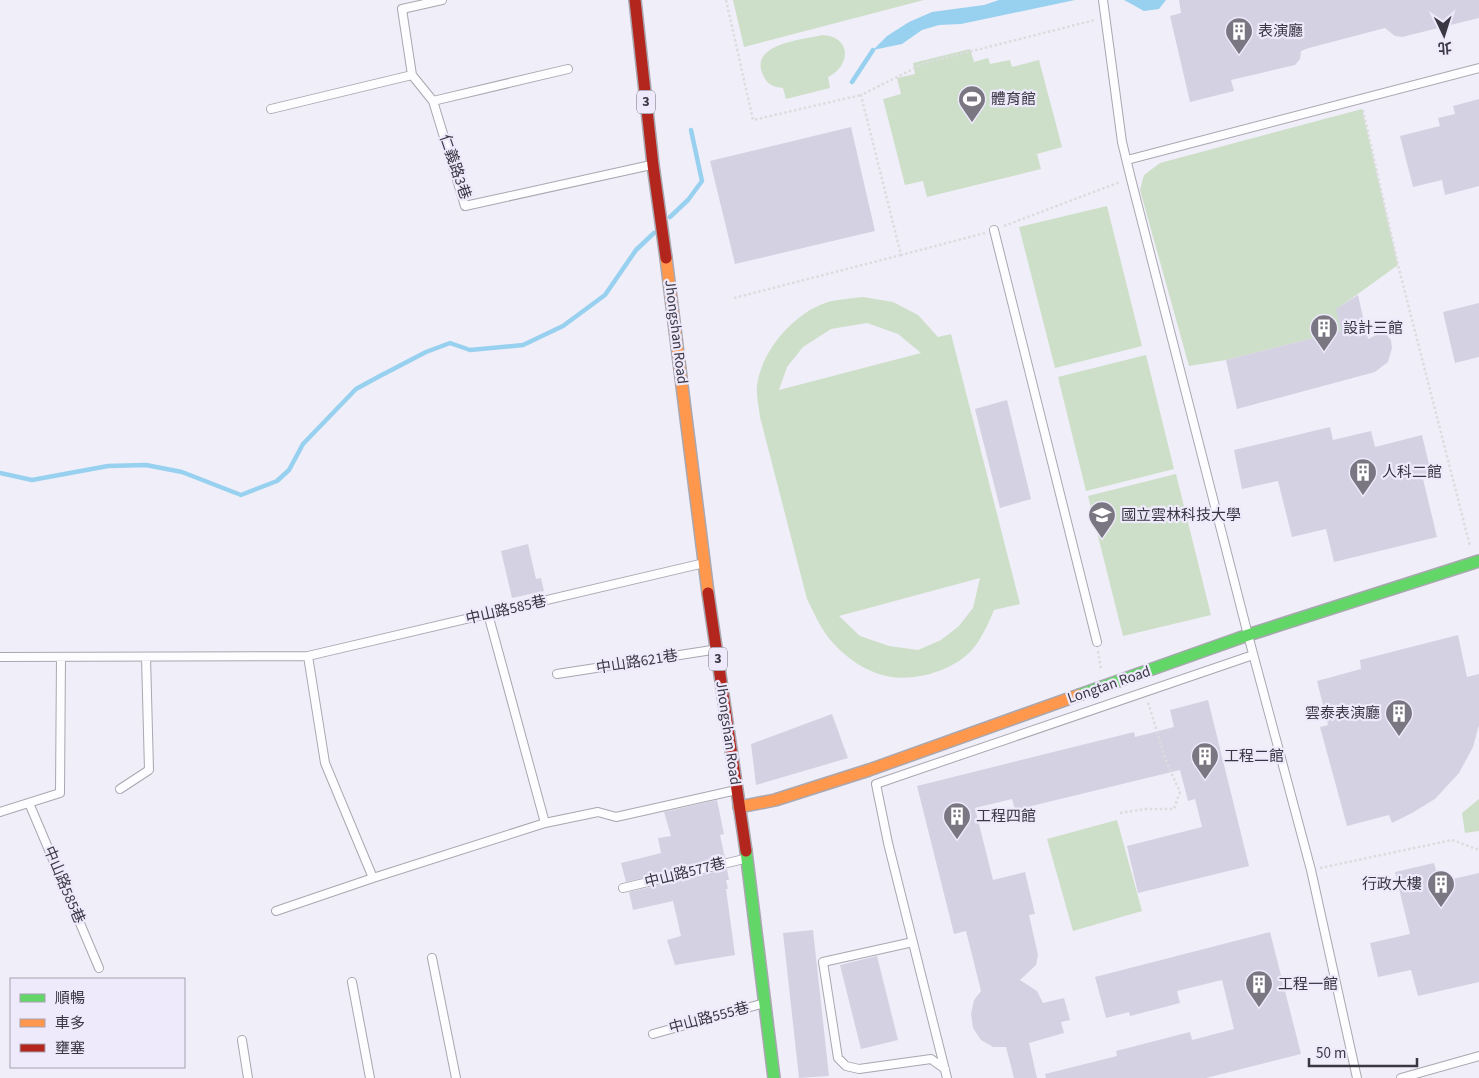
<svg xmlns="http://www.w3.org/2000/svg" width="1479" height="1078" viewBox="0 0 1479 1078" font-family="'Source Sans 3','Noto Sans TC',sans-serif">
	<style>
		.green { fill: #cddfc9; fill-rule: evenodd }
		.water { fill: #98d1ef }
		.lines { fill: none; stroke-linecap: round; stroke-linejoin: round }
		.stream { stroke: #98d1ef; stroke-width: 4.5 }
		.building { fill: #d4d1e3 }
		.lane-casing { stroke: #a9a7b0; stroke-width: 10 }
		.fast-casing { stroke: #a9a7b0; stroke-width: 14 }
		.slow-casing { stroke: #a9a7b0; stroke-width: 14 }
		.jam-casing { stroke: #a9a7b0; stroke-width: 14 }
		.path { stroke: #dcdcdf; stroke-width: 2.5; stroke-dasharray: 2.5 2.5; stroke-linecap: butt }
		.lane { stroke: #fdfcfe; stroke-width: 8 }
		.fast { stroke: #63d668; stroke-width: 11 }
		.slow { stroke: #ff974d; stroke-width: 11 }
		.jam { stroke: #b3261e; stroke-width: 11 }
		.labels { text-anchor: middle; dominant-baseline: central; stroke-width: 4.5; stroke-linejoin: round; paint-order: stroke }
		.shield { fill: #eeeafc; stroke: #706d7a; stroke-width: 1 }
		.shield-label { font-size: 14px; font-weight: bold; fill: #3a3743 }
		.poi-label { font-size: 15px; fill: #3a3743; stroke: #eeeafc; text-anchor: start }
		.street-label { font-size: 15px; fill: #3a3743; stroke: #eeeafc }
	</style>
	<rect width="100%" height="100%" fill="#f0eef8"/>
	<path class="green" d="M733,0H924L744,47Z
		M822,35C851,36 852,65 828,77L830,88L786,99L783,88C774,87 768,85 764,77C746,44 802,40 822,35Z
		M970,49L974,62L988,58L990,64L1010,60L1012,67L1039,60L1062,147L1037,154L1041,169L927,197L923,181L905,185L883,99L901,94L897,78L915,74L913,63Z
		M1362,109L1398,265L1337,309L1341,331L1226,360L1189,366L1140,190L1144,175L1160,163Z
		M1107,206L1142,346L1055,368L1019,227Z
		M863,297L893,302L918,315L938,337L951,334L1020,604L994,610C988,624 982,638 972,650C951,673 905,685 876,673C860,667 846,657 835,645C822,632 815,615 807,599L760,417C759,407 756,396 757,386C761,350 797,309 832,301C842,299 853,298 863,297ZM867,323L898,334L921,353L779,390L787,367L803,347L831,329ZM980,578L973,608L959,626L941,640L918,650L889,646L860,636L839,616Z
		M1146,355L1174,469L1086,491L1058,377Z
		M1176,474L1211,615L1123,636L1088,496Z
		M1479,799V831L1465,833L1462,813Z
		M1117,820L1142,911L1073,931L1047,839Z"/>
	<path class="water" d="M999,0H1075L961,24L939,25L922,30L902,44L873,50L887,36L909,22L932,12L984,5Z
		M1124,0H1166L1159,9L1144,11Z"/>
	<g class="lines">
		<path class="stream" d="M852,82L873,50
			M670,217L688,200L702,181L691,130
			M0,473L32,480L108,466L146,465L182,472L241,495L277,481L289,470L303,444L356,389L378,377L426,352L450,343L470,350L523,345L563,326L605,295L636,250L654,233"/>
	</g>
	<path class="building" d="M1179,0H1479V18L1402,37L1395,36L1385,28L1309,48L1301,51L1300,59L1295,65L1231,80L1234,91L1190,102L1170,16L1181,13Z
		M1479,99V186L1445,195L1442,180L1413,187L1400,136L1440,126L1438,118L1455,114L1453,106Z
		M851,127L875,231L735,264L710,161Z
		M1358,295L1368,339L1380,333L1386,334L1391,340L1392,348L1388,362L1375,372L1237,409L1226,360L1341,331L1336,309Z
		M1479,303V357L1455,363L1443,312Z
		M1007,400L1031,499L1000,508L975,409Z
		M1330,427L1333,440L1371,431L1375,447L1422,435L1432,477L1423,479L1437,537L1334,562L1326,529L1292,537L1278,481L1242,489L1234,450Z
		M528,544L536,579L541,578L544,591L512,598L501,551Z
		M1458,635L1467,677L1479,674V725L1473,747L1459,773L1435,799L1412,813L1392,823L1389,815L1347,826L1320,727L1328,725L1317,681L1361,669L1360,660Z
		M1208,700L1249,866L1138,893L1127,846L1202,827L1195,799L1188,801L1180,770L1015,810L1012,799L975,808L993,880L1025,872L1035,914L1029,915L1038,955L1036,965L1020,980L1037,991L1043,1003L1064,998L1070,1020L1061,1022L1064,1033L1029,1043L1037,1078H1014L1006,1047H993L981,1040L973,1028L971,1014L974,1000L981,991L966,931L954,934L917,786L1134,732L1135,737L1174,727L1170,710Z
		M832,714L848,758L756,785L751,744Z
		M717,800L724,834L720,835L725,858L626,882L621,863L661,853L658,838L671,836L664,812Z
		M1434,863L1439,882L1479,873V982L1418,996L1411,970L1378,977L1370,943L1410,934L1395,872Z
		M727,869L729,880H726L728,889H726L735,955L675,965L667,940L681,936L673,901L633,910L629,892Z
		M813,930L829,1076L799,1078L783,933Z
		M1270,932L1301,1054L1206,1078H1046L1045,1074L1117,1056L1116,1051L1190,1032L1192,1040L1234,1029L1222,980L1177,991L1180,1003L1130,1016L1129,1012L1106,1018L1095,977Z
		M877,956L898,1040L861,1049L840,965Z"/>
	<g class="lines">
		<g class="lane-casing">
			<path id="lane" d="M442,0L402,9L412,75L433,101L465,206L651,165
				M1103,0L1122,142L1131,179L1248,635L1311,870L1357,1078
				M433,101L568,69
				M271,109L412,75
				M1127,160L1479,68
				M994,230L1097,642
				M488,614L545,823
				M308,656L325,763L373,878L545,823L598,812L616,817L732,791
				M0,657L308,656L700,564
				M557,674L712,650
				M120,789L149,770L146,657
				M29,803L99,968
				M0,812L60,793L61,657
				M623,888L744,859
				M276,911L373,878
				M913,942L823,962L838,1058L846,1066L859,1069L931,1059L945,1069
				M432,958L456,1078
				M352,982L370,1078
				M653,1034L761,1004
				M242,1040L248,1078
				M947,1078L888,843L876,784L1253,655
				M1401,1078L1479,1056"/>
		</g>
		<g class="fast-casing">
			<path id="fast" d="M1079,695L1248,635L1479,561
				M746,851L774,1078"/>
		</g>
		<g class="slow-casing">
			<path id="slow" d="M666,258L708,593
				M739,807L775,800L869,770L1079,695"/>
		</g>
		<g class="jam-casing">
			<path id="jam" d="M635,0L653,165L666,258
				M708,593L746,851"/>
		</g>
		<path class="path" d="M726,0L753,120L861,95
			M1363,110L1398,265L1470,546
			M1004,226L1120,182
			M985,233L901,255L861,95L925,63L1095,20
			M734,298L901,255
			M1098,651L1101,670
			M1120,813L1145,809H1174L1180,792L1166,761L1148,702
			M1320,868L1452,840L1479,850"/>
		<use href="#lane" class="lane"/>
		<use href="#fast" class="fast"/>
		<use href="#slow" class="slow"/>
		<use href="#jam" class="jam"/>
	</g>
	<defs>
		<g id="building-pin" transform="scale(1.4375)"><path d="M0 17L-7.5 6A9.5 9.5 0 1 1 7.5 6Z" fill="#7a7782" stroke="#eeeafc"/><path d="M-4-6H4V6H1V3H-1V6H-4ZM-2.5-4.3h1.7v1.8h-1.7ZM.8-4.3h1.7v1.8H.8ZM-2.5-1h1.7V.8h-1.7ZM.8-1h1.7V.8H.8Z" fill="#fff"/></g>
		<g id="stadium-pin" transform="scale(1.4375)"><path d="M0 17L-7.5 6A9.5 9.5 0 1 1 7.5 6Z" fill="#7a7782" stroke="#eeeafc"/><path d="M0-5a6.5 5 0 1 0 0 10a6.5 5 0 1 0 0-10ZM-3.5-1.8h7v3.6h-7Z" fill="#fff"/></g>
		<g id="university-pin" transform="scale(1.4375)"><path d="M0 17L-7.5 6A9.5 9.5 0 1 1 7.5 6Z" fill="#7a7782" stroke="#eeeafc"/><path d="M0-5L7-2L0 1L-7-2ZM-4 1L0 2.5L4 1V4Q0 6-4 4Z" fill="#fff"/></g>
	</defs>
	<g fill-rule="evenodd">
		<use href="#building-pin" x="1239" y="31"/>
		<use href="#stadium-pin" x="972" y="99"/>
		<use href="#building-pin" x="1324" y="328"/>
		<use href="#building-pin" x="1363" y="472"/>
		<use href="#university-pin" x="1102" y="515"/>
		<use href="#building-pin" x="1399" y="713"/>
		<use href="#building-pin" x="1205" y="756"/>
		<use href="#building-pin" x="957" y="816"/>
		<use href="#building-pin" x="1441" y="884"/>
		<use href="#building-pin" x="1259" y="984"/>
	</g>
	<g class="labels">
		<g class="shield">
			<rect x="637" y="90.5" width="18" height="23" rx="4"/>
			<rect x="709" y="647.5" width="18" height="23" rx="4"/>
		</g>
		<g class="shield-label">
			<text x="646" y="102">3</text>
			<text x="718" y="659">3</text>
		</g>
		<g class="poi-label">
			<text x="1258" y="31">表演廳</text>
			<text x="991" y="99">體育館</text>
			<text x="1343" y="328">設計三館</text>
			<text x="1382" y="472">人科二館</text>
			<text x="1121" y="515">國立雲林科技大學</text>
			<text x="1380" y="713" text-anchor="end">雲泰表演廳</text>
			<text x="1224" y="756">工程二館</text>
			<text x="976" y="816">工程四館</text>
			<text x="1422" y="884" text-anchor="end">行政大樓</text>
			<text x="1278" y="984">工程一館</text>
		</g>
		<g class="street-label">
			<text transform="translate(455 167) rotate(71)">仁義路3巷</text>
			<text transform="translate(676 332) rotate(83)">Jhongshan Road</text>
			<text transform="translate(506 610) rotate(-13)">中山路585巷</text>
			<text transform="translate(637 662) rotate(-9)">中山路621巷</text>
			<text transform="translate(1109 685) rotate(-19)">Longtan Road</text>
			<text transform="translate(728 733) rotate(82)">Jhongshan Road</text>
			<text transform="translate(685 873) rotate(-14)">中山路577巷</text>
			<text transform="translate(64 885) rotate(67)">中山路585巷</text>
			<text transform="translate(709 1018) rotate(-15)">中山路555巷</text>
		</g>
	</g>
	<rect x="10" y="978" width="175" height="90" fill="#eeeafc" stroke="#a6a2b2"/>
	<rect x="20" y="994" width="25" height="8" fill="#63d668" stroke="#a6a2b2"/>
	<text x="55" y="1003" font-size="15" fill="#3a3743">順暢</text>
	<rect x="20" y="1019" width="25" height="8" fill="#ff974d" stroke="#a6a2b2"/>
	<text x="55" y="1028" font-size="15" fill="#3a3743">車多</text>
	<rect x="20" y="1044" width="25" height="8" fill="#b3261e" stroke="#a6a2b2"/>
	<text x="55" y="1053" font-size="15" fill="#3a3743">壅塞</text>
	<g transform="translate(1444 35) rotate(176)" stroke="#eeeafc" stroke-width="4" paint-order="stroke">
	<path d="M0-4L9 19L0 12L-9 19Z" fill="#3a3743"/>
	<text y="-8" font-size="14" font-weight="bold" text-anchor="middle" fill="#3a3743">北</text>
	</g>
	<path d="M1309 1058v8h108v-8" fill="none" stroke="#3a3743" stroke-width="2.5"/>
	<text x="1316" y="1058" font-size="15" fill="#3a3743" stroke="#eeeafc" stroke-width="4" paint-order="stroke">50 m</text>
</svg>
